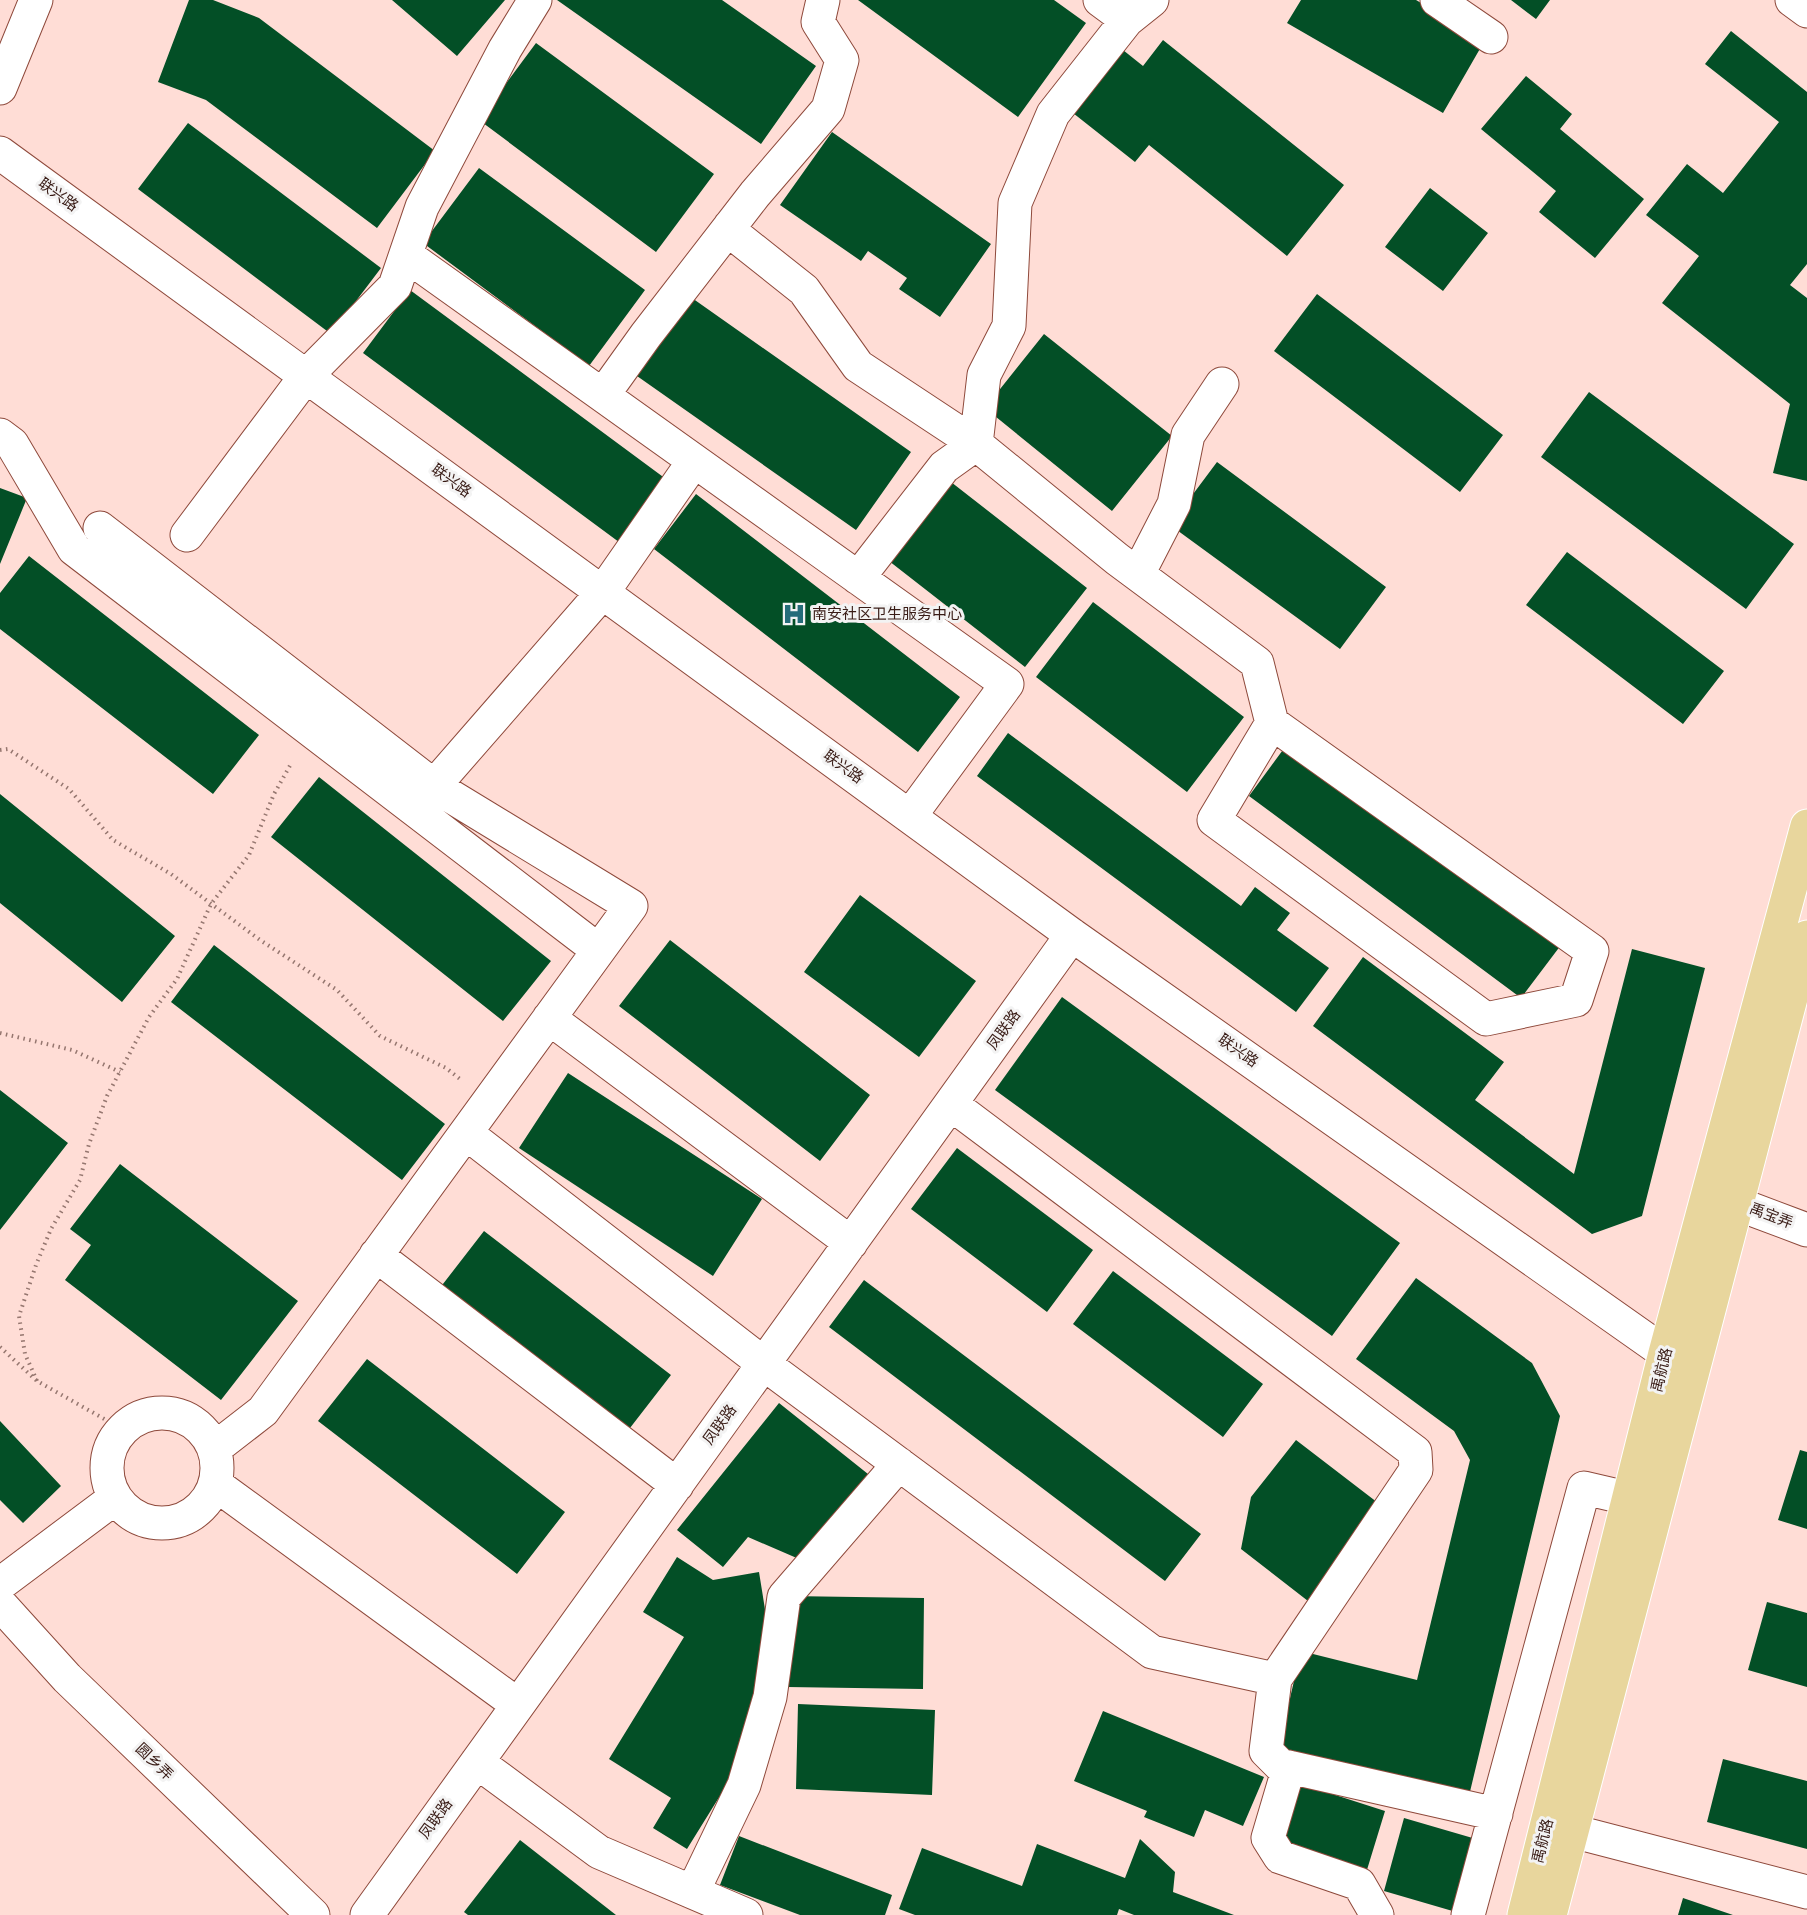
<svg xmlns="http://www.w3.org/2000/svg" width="1807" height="1915" viewBox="0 0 1807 1915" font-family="'Source Sans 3','Noto Sans SC',sans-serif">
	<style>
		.building { fill: #034f26 }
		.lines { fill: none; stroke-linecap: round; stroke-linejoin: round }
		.minor-casing { stroke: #8e493b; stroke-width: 35 }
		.major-casing { stroke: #fff; stroke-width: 35 }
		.path { stroke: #95766f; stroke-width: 4; stroke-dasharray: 1.5 4.5; stroke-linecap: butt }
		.minor { stroke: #fff; stroke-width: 33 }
		.major { stroke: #e8d69d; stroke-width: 33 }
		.labels { text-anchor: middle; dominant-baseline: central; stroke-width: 6; stroke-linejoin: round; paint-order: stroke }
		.street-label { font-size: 15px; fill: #381b15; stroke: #f3f3f3 }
		.poi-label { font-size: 15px; fill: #381b15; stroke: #f3f3f3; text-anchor: start }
	</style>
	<rect width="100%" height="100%" fill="#ffddd6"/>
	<path class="building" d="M189,0H213L259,18L435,151L377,228L206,100L158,82Z
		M392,0H505L457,56Z
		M557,0H722L816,66L761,144Z
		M858,0H1054L1086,23L1018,117Z
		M1301,0H1416L1485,40L1443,113L1287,23Z
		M1511,0H1550L1536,19Z
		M1731,31L1807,92V264L1790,285L1807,298V481L1773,473L1790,404L1662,303L1699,256L1646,215L1687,164L1723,193L1779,122L1705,64Z
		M1163,40L1344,185L1287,256L1149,145L1135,162L1073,113L1123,50L1143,66Z
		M536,43L714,174L656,252L479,120Z
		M1526,76L1572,114L1560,129L1644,199L1595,258L1539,212L1556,191L1481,129Z
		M188,123L381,268L331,334L138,189Z
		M832,132L991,244L940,317L899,289L907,278L868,251L861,261L780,205Z
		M479,168L645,290L589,366L423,243Z
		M1430,188L1488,233L1443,291L1385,247Z
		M410,290L670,482L623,545L363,353Z
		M1317,294L1503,435L1460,492L1274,351Z
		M692,298L911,452L856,530L637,376Z
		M1044,334L1172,436L1112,511L985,408Z
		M1589,392L1794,544L1746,609L1541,457Z
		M1217,462L1386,587L1340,649L1170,525Z
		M951,482L1087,588L1025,667L889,561Z
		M0,488L27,498L0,564Z
		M696,494L960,697L918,752L654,549Z
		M1567,552L1724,671L1683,724L1526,605Z
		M29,556L259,735L213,794L0,629V593Z
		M1093,602L1244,717L1187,792L1036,677Z
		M1008,733L1241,906L1255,887L1290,913L1277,930L1329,968L1296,1012L977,776Z
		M1288,743L1561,945L1521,998L1249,796Z
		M319,777L551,961L503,1021L271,837Z
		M0,794L175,936L122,1002L0,903Z
		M860,895L976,981L919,1057L804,972Z
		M670,940L870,1095L820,1161L619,1006Z
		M214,945L445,1124L402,1180L171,1002Z
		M1632,949L1705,968L1642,1216L1592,1234L1313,1026L1363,957L1504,1062L1475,1100L1574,1174Z
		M1062,997L1400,1243L1332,1336L995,1090Z
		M568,1073L762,1199L713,1276L519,1148Z
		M0,1090L68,1143L0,1230Z
		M957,1148L1093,1250L1047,1312L911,1209Z
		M120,1164L298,1301L221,1400L65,1280L91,1245L70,1229Z
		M484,1231L671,1375L623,1437L436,1293Z
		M1113,1271L1263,1384L1223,1437L1073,1324Z
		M1416,1278L1532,1363L1560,1416L1468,1800L1277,1754L1301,1651L1417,1680L1470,1460L1454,1431L1356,1359Z
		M864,1280L1201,1534L1165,1581L829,1327Z
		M367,1359L565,1512L517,1574L318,1421Z
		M779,1403L868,1474L799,1559L748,1537L723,1567L677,1530Z
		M0,1421L61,1486L23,1523L0,1500Z
		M1296,1440L1382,1506L1308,1601L1241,1549L1251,1497Z
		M1800,1450L1807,1452V1529L1778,1520Z
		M677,1557L713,1580L759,1572L768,1628L744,1757L687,1849L653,1828L671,1798L609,1759L684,1637L643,1612Z
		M788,1596L924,1598L923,1689L787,1687Z
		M1767,1602L1807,1613V1687L1748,1670Z
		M798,1704L935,1710L932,1795L796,1789Z
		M1103,1711L1264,1777L1243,1826L1205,1810L1194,1837L1144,1817L1147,1811L1074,1781Z
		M1723,1759L1807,1781V1849L1707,1822Z
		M1298,1783L1385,1811L1366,1873L1279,1845Z
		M1404,1818L1476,1839L1456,1912L1384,1891Z
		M739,1836L892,1895L885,1915H800L720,1885Z
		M1140,1839L1175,1872L1173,1892L1234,1915H1134L1119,1909L1117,1915H915L899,1909L922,1848L1022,1886L1037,1844L1125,1878Z
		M520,1840L616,1915H468L464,1912Z
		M1683,1898L1733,1915H1678Z"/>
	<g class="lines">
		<g class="minor-casing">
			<path id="minor" d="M1100,0L1127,20
				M1152,0L1127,20L1053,114L1015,203L1009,326L984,375L976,444L1117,559L1257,663L1272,723L1214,820L1486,1019L1576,1000L1592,951L1272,723
				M1437,0L1491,37
				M1792,0L1807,11
				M0,88L36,0
				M0,153L1072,935L1688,1369
				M730,226L736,236L804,290L858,366L976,444L944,467L858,578
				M406,255L1007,684L910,816
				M603,395L646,335L755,194L828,109L842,60L818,22L823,0
				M0,435L12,444L74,549L598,950
				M100,528L434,786L631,906L263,1411L214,1449
				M187,535L306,376L395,286L422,207L505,49L535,0
				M1138,574L1174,504L1188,435L1222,384
				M434,786L603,592L694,461
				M549,1018L851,1243
				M951,1104L1415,1452L1416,1470L1275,1679
				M466,1133L764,1364L1152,1652L1275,1679L1266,1751L1280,1765L1496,1814
				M1735,1203L1807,1230
				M376,1255L677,1485
				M107 1468a55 55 0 1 1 110 0a55 55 0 1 1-110 0Z
				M215,1484L518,1705
				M0,1584L115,1498
				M0,1604L67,1678L313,1915
				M477,1762L599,1852L746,1915
				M1289,1767L1268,1838L1280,1857L1359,1884L1377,1915
				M1572,1831L1807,1892
				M693,1891L744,1785L770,1697L784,1597L899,1464
				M367,1915L1072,935
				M1468,1915L1584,1488L1657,1505"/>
		</g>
		<g class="major-casing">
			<path id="major" d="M1524,1915L1665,1353L1807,826
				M1550,1915L1807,937"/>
		</g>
		<path class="path" d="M0,750L8,749L69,789L113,840L171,874L260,940L337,990L380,1036L446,1068L460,1079
			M0,1033L72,1050L120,1072
			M0,1347L37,1381L122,1429
			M37,1381L25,1354L19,1316L36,1265L51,1229L80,1180L89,1144L107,1096L149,1017L177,979L211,904L249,855L274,794L292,762"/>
		<use href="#minor" class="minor"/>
		<use href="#major" class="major"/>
	</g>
	<defs>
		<g id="hospital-bare" transform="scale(1.8)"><path d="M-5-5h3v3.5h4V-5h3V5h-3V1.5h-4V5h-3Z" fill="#256c79" stroke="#f3f3f3" stroke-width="2.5" paint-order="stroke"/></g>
	</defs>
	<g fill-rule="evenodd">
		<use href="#hospital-bare" x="794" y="614"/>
	</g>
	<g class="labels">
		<g class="street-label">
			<text transform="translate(58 195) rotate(36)">联兴路</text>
			<text transform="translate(451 481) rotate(36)">联兴路</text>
			<text transform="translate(843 767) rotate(36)">联兴路</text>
			<text transform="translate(1004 1030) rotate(-54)">凤联路</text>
			<text transform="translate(1238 1051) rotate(35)">联兴路</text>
			<text transform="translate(1771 1216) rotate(21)">禹宝弄</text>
			<text transform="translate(1662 1370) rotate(-76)">禹航路</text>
			<text transform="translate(720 1425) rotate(-54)">凤联路</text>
			<text transform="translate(154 1762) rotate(44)">圆乡弄</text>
			<text transform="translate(436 1819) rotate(-54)">凤联路</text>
			<text transform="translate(1543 1841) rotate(-76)">禹航路</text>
		</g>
		<g class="poi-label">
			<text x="812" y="614">南安社区卫生服务中心</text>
		</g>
	</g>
</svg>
